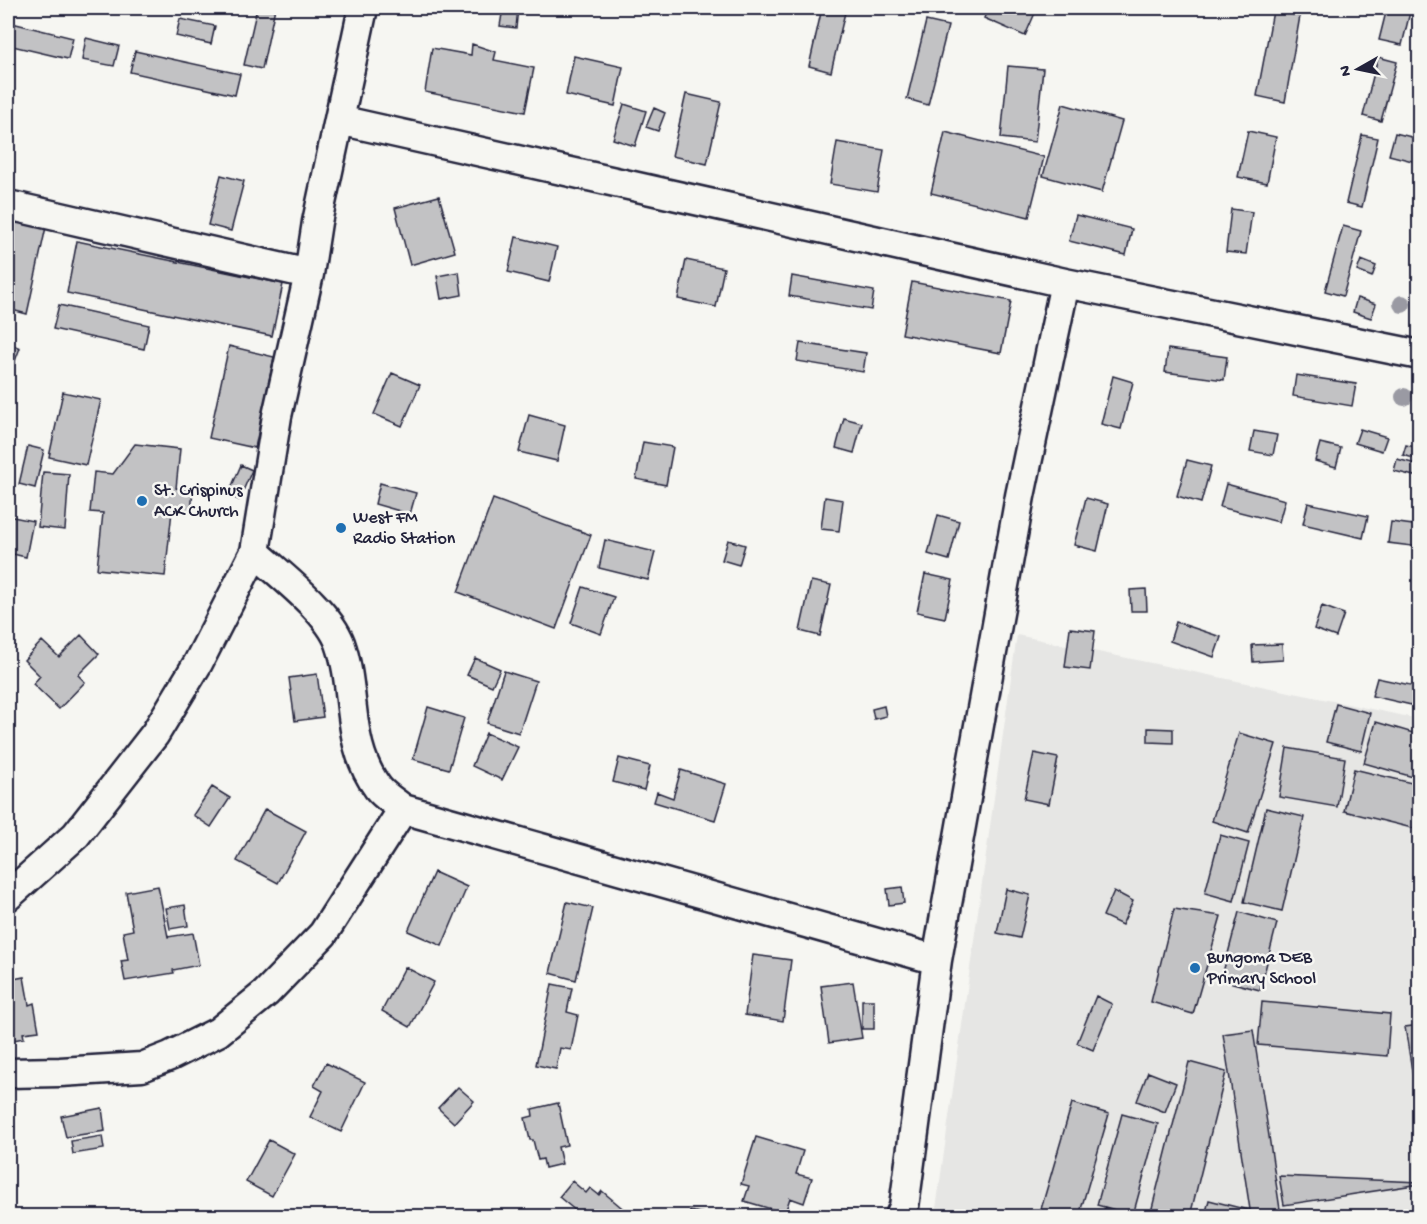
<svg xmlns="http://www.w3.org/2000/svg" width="1427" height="1224" viewBox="0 0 1427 1224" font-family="'Gochi Hand',sans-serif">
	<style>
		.built { fill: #e6e6e4 }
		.building { fill: #c2c2c4; stroke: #22223b; stroke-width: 1.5 }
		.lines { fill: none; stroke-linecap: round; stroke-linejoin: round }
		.street-casing { stroke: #22223b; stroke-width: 33 }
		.street { stroke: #f6f6f2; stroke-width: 28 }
		.tree { fill: #9a9aa3 }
		.poi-dot { fill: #1f6fb2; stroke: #f6f6f2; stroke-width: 2 }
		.labels { text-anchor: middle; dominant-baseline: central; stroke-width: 5; stroke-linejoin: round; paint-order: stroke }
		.poi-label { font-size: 18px; fill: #22223b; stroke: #f6f6f2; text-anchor: start }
	</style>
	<rect width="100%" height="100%" fill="#f6f6f2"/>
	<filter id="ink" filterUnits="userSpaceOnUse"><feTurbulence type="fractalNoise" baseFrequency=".0167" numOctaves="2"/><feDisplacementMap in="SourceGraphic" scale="12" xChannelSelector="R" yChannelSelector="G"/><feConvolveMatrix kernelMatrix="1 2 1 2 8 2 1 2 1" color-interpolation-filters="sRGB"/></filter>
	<g filter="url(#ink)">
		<path class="built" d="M1017,635L1419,719V1216H935Z"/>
		<path class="building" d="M257,8H275L262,69L244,65Z
			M503,8H518L516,28L500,26Z
			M822,8H846L831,72L809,66Z
			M988,8H1023L1035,13L1025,36L984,18Z
			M1387,8H1411L1402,45L1379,40Z
			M1273,11L1300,16L1285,102L1257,96Z
			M180,19L215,26L211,44L176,36Z
			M926,21L948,26L928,105L907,99Z
			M8,22L73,38L68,59L8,45Z
			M86,38L119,46L114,66L82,60Z
			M472,44L496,52L494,60L534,68L525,112L425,92L432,48L471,55Z
			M135,51L240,74L235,95L130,72Z
			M574,56L623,67L615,106L566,95Z
			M1378,57L1397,62L1381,121L1363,116Z
			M1008,66L1043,69L1035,142L1001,138Z
			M686,94L721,102L707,164L672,156Z
			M624,104L646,111L635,146L613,139Z
			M1063,104L1122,121L1102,192L1043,176Z
			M654,108L665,113L658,131L646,127Z
			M1248,131L1276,137L1267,183L1238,177Z
			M945,132L1044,157L1029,217L931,193Z
			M1395,133L1420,139V163L1389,155Z
			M1362,135L1378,138L1362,207L1346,203Z
			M837,142L884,150L877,192L830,184Z
			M221,175L244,181L231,231L208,225Z
			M439,196L455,252L410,265L395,208Z
			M1231,209L1252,212L1246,254L1226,252Z
			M1076,215L1132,229L1126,255L1069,241Z
			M8,218L46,227L27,314L8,309Z
			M1343,226L1361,231L1343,296L1325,291Z
			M516,237L557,247L549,282L508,272Z
			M77,241L283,284L272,336L67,293Z
			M686,260L724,268L716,307L678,299Z
			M1361,260L1376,266L1372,277L1357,271Z
			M459,272L462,295L441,299L437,276Z
			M792,276L874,291L871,310L789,296Z
			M912,282L1011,301L1001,353L902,334Z
			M1357,298L1376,304L1371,318L1353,312Z
			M59,305L149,325L144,349L53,329Z
			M8,343L20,348L8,379Z
			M800,343L866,353L863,372L797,361Z
			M229,346L274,357L255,448L209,438Z
			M1168,349L1227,357L1224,380L1165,372Z
			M392,373L420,385L402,426L374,414Z
			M1296,375L1356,384L1352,406L1293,396Z
			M1113,376L1133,382L1121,429L1101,424Z
			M63,392L101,400L86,465L49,457Z
			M529,415L565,425L557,461L519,452Z
			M844,418L862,423L854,453L836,448Z
			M1360,429L1387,437L1382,451L1355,443Z
			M1254,431L1277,435L1273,455L1250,451Z
			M643,442L673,447L666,485L636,479Z
			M1320,443L1341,448L1336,467L1315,461Z
			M135,444L180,449L176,488L193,490L191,513L172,511L165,576L97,569L103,513L90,512L94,472L113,474Z
			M1406,445L1420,448V460L1403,455Z
			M28,446L44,450L35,488L19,484Z
			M1397,459L1420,465L1418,477L1394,471Z
			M1187,460L1211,466L1201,503L1177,496Z
			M241,465L252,470L239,500L228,495Z
			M43,472L69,474L65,530L38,527Z
			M380,483L416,493L410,514L375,504Z
			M1226,484L1285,500L1279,522L1220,507Z
			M825,497L843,500L839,531L821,529Z
			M1086,498L1108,504L1097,551L1074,545Z
			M493,499L591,535L556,629L458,592Z
			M1308,503L1368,516L1363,538L1303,524Z
			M938,515L959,521L949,560L928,554Z
			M8,516L33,521L26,557L8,553Z
			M1391,522L1420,526V547L1388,543Z
			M605,540L655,552L648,580L599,568Z
			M728,540L745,545L739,565L722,560Z
			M925,574L953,580L945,618L917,612Z
			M811,581L831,585L820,636L800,631Z
			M583,587L614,597L601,634L571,623Z
			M1146,589L1147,611H1131L1130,590Z
			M8,604L15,611L8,618Z
			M1322,606L1344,614L1336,637L1314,629Z
			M1176,622L1221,637L1214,657L1170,641Z
			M1070,628L1095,631L1090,670L1065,667Z
			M81,635L99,654L78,675L85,682L59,709L33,684L40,676L24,660L42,641L59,657Z
			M1282,644L1283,660L1253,662L1252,645Z
			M475,658L500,669L492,686L467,675Z
			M504,671L536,681L519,733L487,723Z
			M317,674L323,717L295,721L289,678Z
			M1377,678L1420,687V707L1372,696Z
			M1336,704L1370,713L1361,751L1326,742Z
			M884,706L886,716L874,719L872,709Z
			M428,707L464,718L449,769L413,759Z
			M1376,722L1420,735V779L1364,763Z
			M1148,728L1173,729V743L1148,742Z
			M486,733L518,747L502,780L472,766Z
			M1239,733L1276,744L1248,833L1212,821Z
			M1287,748L1345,758L1337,807L1279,797Z
			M1034,753L1058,758L1049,804L1024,799Z
			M619,758L650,766L644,790L613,782Z
			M1354,769L1420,785V830L1344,811Z
			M681,770L726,784L715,820L654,802L657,792L673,798Z
			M212,787L230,798L211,827L193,815Z
			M1266,808L1304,817L1282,911L1244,902Z
			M265,809L306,831L278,883L237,861Z
			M1220,835L1249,843L1234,901L1205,893Z
			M434,872L467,887L442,946L408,931Z
			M158,886L168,937L193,933L199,965L173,970L174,973L125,981L121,961L128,960L123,932L133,930L126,892Z
			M902,887L904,903L889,905L887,889Z
			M1006,889L1030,895L1020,938L997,933Z
			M1114,891L1133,901L1122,925L1103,916Z
			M567,902L593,908L576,980L550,973Z
			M185,905L188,926L170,929L166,908Z
			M1174,909L1221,916L1193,1014L1151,1002Z
			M1239,912L1277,923L1260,990L1221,980Z
			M753,955L791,960L783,1021L745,1015Z
			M405,967L434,982L410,1027L382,1011Z
			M24,977L29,1005L34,1003L39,1031L23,1033L24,1038L8,1041V980Z
			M853,982L862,1038L829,1043L821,986Z
			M552,984L572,988L567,1012L578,1015L571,1050L560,1048L556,1069L536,1065Z
			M1096,996L1112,1004L1093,1050L1077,1043Z
			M862,1000H874V1029H862Z
			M1262,1002L1390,1014L1387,1056L1258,1045Z
			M1420,1025V1120L1405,1027Z
			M1253,1030L1281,1216H1251L1223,1034Z
			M1189,1062L1226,1072L1190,1216H1150Z
			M326,1063L365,1082L341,1132L310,1117L323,1091L314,1086Z
			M1148,1072L1176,1083L1165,1112L1137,1101Z
			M458,1087L474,1101L454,1123L438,1108Z
			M558,1103L567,1145L558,1147L562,1164L545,1168L543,1159L538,1160L533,1140H530L525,1118L533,1116L532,1109Z
			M1072,1103L1109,1114L1079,1216H1039Z
			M102,1108L105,1131L66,1137L61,1116Z
			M1122,1114L1158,1124L1133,1215L1097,1205Z
			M102,1136L104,1149L73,1154L71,1141Z
			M756,1137L803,1151L796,1174L812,1178L804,1203L790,1198L785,1213L744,1201L749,1186L741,1184Z
			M269,1140L295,1154L272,1196L246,1182Z
			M1279,1176L1420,1182V1184L1284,1205Z
			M572,1181L586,1193L590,1188L599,1195L602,1191L627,1212L623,1216H582L559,1197Z
			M1209,1200L1248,1210L1246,1216H1205Z
			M1105,1207L1133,1215L1132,1216H1102Z
			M690,1211L715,1216H689Z
			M792,1211L805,1216H790Z"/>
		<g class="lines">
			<g class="street-casing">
				<path id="street" d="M339,120L1065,283L1420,355
					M8,205L309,274
					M255,552C280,575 328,611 340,643C357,691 345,744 378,788C384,796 395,802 403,809L937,960
					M8,896L76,835L155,734L198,663L255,552L277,416L309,274L317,222L363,8
					M8,1073L60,1072L142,1067L170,1056L218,1032L266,993L323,934L403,809
					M900,1216L904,1207L937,960L1020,496L1065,283"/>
			</g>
			<use href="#street" class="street"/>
		</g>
		<g class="tree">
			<circle cx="1402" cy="304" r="9"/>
			<circle cx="1404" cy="397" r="9"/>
		</g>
	</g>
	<g class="poi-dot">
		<circle cx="142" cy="501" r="6"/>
		<circle cx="341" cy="528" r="6"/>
		<circle cx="1195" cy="968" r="6"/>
	</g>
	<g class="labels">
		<g class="poi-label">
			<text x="154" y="491">St. Crispinus<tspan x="154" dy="21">ACK Church</tspan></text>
			<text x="353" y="518">West FM<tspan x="353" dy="21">Radio Station</tspan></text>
			<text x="1207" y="958">Bungoma DEB<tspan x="1207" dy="21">Primary School</tspan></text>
		</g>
	</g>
	<rect width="1427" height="1224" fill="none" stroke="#f6f6f2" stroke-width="30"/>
	<rect x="15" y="15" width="1397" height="1194" fill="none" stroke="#22223b" stroke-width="2" filter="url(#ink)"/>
	<g transform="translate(1358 69) rotate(261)" stroke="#f6f6f2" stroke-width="4.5" paint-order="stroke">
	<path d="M0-4.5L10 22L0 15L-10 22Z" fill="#22223b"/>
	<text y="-9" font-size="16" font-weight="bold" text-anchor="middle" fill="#22223b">N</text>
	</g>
</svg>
